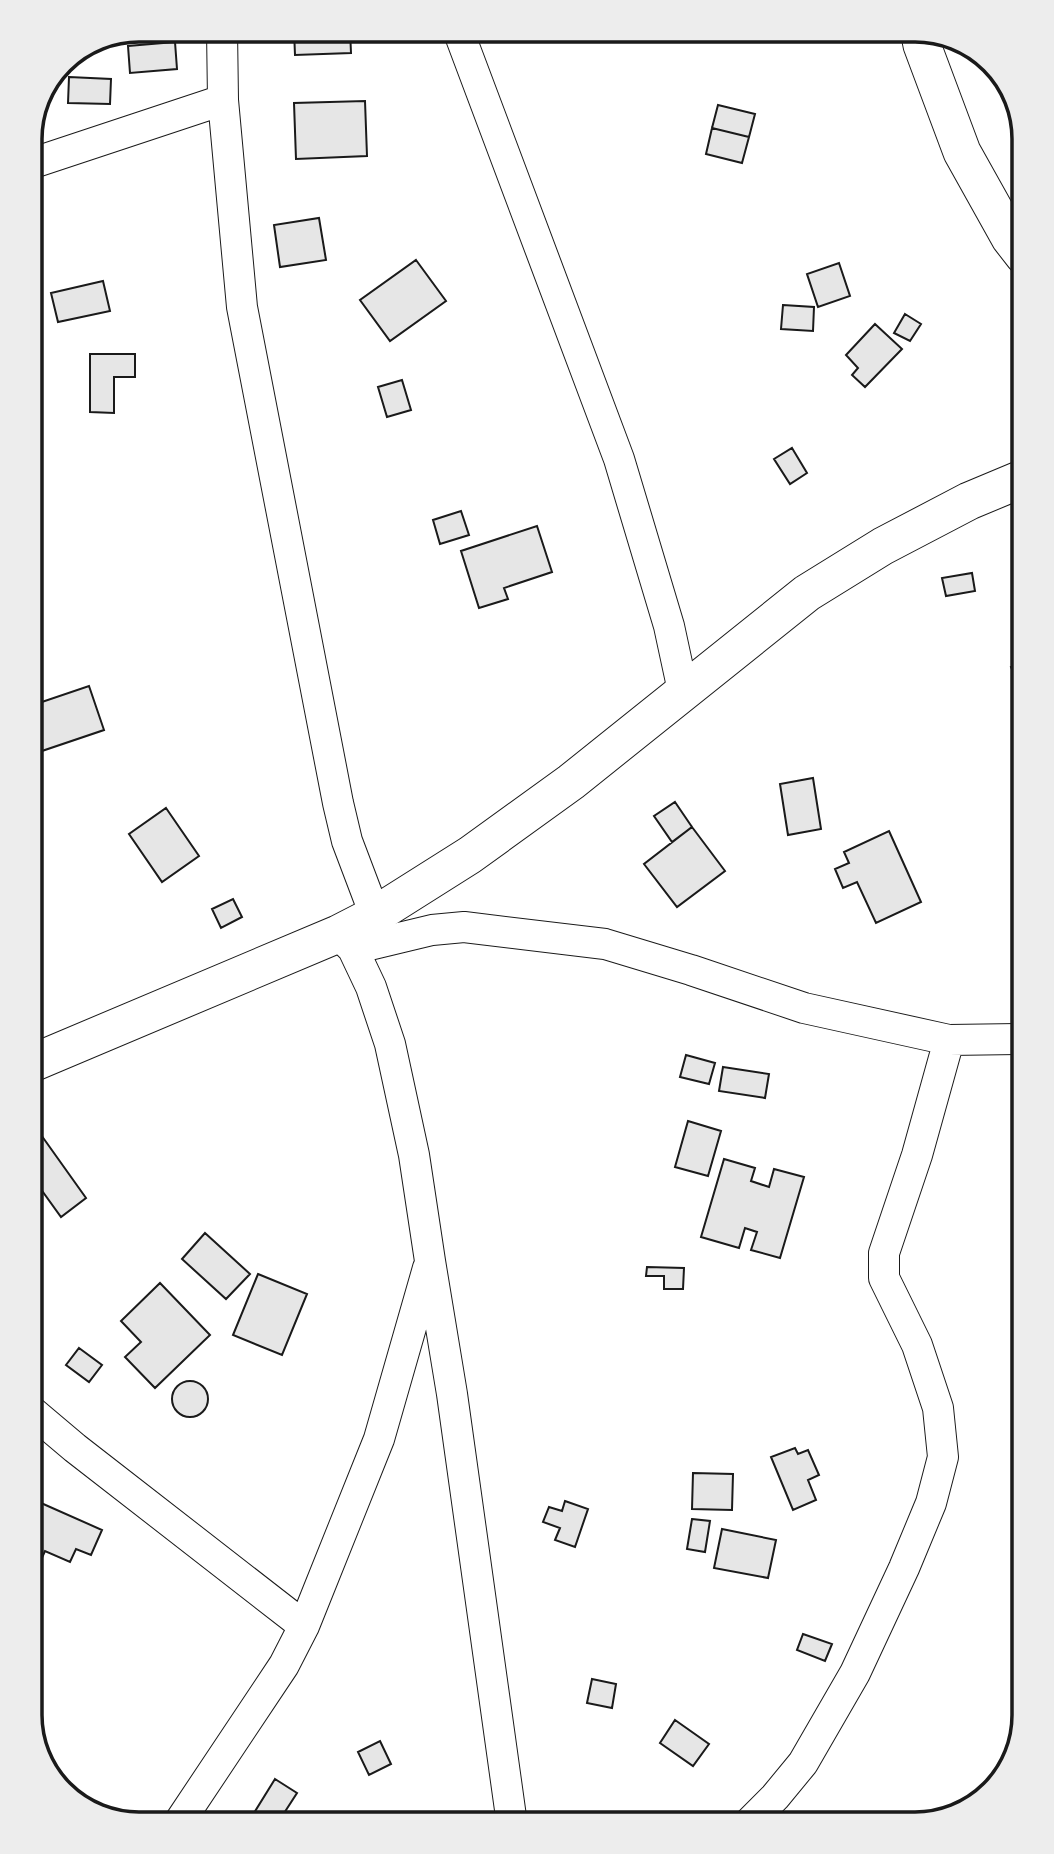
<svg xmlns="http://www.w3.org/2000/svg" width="1054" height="1854" viewBox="0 0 1054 1854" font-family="Overpass,sans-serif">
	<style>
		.building { fill: #e6e6e6; stroke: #1a1a1a; stroke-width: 2 }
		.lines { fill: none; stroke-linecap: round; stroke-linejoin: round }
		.minor-casing { stroke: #1a1a1a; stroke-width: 32 }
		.tertiary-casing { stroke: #1a1a1a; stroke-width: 39 }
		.minor { stroke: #fff; stroke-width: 30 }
		.tertiary { stroke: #fff; stroke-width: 37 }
		.rim { fill: none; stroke: #1a1a1a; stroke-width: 3.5 }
	</style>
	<rect width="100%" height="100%" fill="#fff"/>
	<path class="building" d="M294,30H350L351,53L295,55Z
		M175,42L177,69L130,73L128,46Z
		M69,77L111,79L110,104L68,103Z
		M365,101L367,156L296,159L294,103Z
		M718,105L755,114L749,137L712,128Z
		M712,128L749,137L742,163L706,154Z
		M319,218L326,260L280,267L274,225Z
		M416,260L446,301L390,341L360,300Z
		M839,263L850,296L818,307L807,274Z
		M103,281L110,311L58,322L51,293Z
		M783,305L814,307L813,331L781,329Z
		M905,314L921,324L910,341L894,333Z
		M875,324L902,349L865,387L852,375L858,368L846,355Z
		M90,354H135V377H114V413L90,412Z
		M402,380L411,410L387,417L378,387Z
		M792,448L807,473L790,484L774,459Z
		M461,511L469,535L440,544L433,520Z
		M537,526L552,572L504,588L508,599L479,608L461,551Z
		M972,573L975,591L946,596L942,578Z
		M1024,661V698L1011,667Z
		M89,686L104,730L30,755V706Z
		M813,778L821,829L788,835L780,784Z
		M675,802L692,827L672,842L654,816Z
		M166,808L199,856L162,882L129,834Z
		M692,827L725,871L677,907L644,864Z
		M889,831L921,902L876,923L857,882L843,888L835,869L849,863L844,852Z
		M233,899L242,917L221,928L212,909Z
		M686,1055L715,1063L709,1084L680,1077Z
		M723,1067L769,1074L765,1098L719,1091Z
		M688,1121L721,1131L708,1176L675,1167Z
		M39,1132L86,1198L61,1217L30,1174V1139Z
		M724,1159L755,1168L751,1181L769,1187L774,1169L804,1177L780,1258L751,1250L757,1232L745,1228L739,1248L701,1237Z
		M205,1233L250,1274L226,1299L182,1259Z
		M647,1267L684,1268L683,1289H664V1276H646Z
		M258,1274L307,1294L282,1355L233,1335Z
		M160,1283L210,1335L155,1388L125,1357L141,1342L121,1321Z
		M79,1348L102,1365L89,1382L66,1365Z
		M172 1399a18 18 0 1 1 36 0a18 18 0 1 1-36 0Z
		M795,1448L798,1454L808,1450L819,1475L808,1480L816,1500L793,1510L771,1457Z
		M693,1473L733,1474L732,1510L692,1509Z
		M32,1499L102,1530L91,1555L76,1549L70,1562L45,1551L37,1569L30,1566V1503Z
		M565,1501L588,1509L575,1547L555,1540L560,1528L543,1522L549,1507L562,1511Z
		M692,1519L710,1521L705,1552L687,1549Z
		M722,1529L776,1540L768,1578L714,1568Z
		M803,1634L832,1644L825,1661L797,1650Z
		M592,1679L616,1684L612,1708L587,1703Z
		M675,1720L709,1744L693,1766L660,1743Z
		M380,1741L391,1764L369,1775L358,1752Z
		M275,1779L297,1793L277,1824H271L254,1813Z"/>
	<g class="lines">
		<g class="minor-casing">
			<path id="minor" d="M222,30L223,100L242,307L338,803L347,841L375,915
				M458,30L619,459L669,626L683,691
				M30,164L223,100
				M338,934L353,949L371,987L390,1044L414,1155L430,1261L452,1394L512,1824
				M353,949L432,930L464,927L605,944L691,970L804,1008L949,1040L1024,1039
				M30,1410L75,1448L304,1626
				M178,1824L284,1665L304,1626L379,1439L428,1268
				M748,1824L775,1797L803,1763L855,1673L904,1568L931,1503L943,1457L938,1408L917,1345L884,1278V1253L917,1155L949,1040"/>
		</g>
		<g class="tertiary-casing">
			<path id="tertiary" d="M919,30L922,45L962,152L1010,238L1024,256
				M30,1064L338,934L375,915L470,855L571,782L807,593L883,546L969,501L1024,478"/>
		</g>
		<use href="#minor" class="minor"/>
		<use href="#tertiary" class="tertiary"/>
	</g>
	<path d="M0 0H1054V1854H0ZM139 42H915A97 97 0 0 1 1012 139V1715A97 97 0 0 1 915 1812H139A97 97 0 0 1 42 1715V139A97 97 0 0 1 139 42Z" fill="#ededed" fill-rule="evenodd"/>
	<path class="rim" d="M139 42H915A97 97 0 0 1 1012 139V1715A97 97 0 0 1 915 1812H139A97 97 0 0 1 42 1715V139A97 97 0 0 1 139 42Z"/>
</svg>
